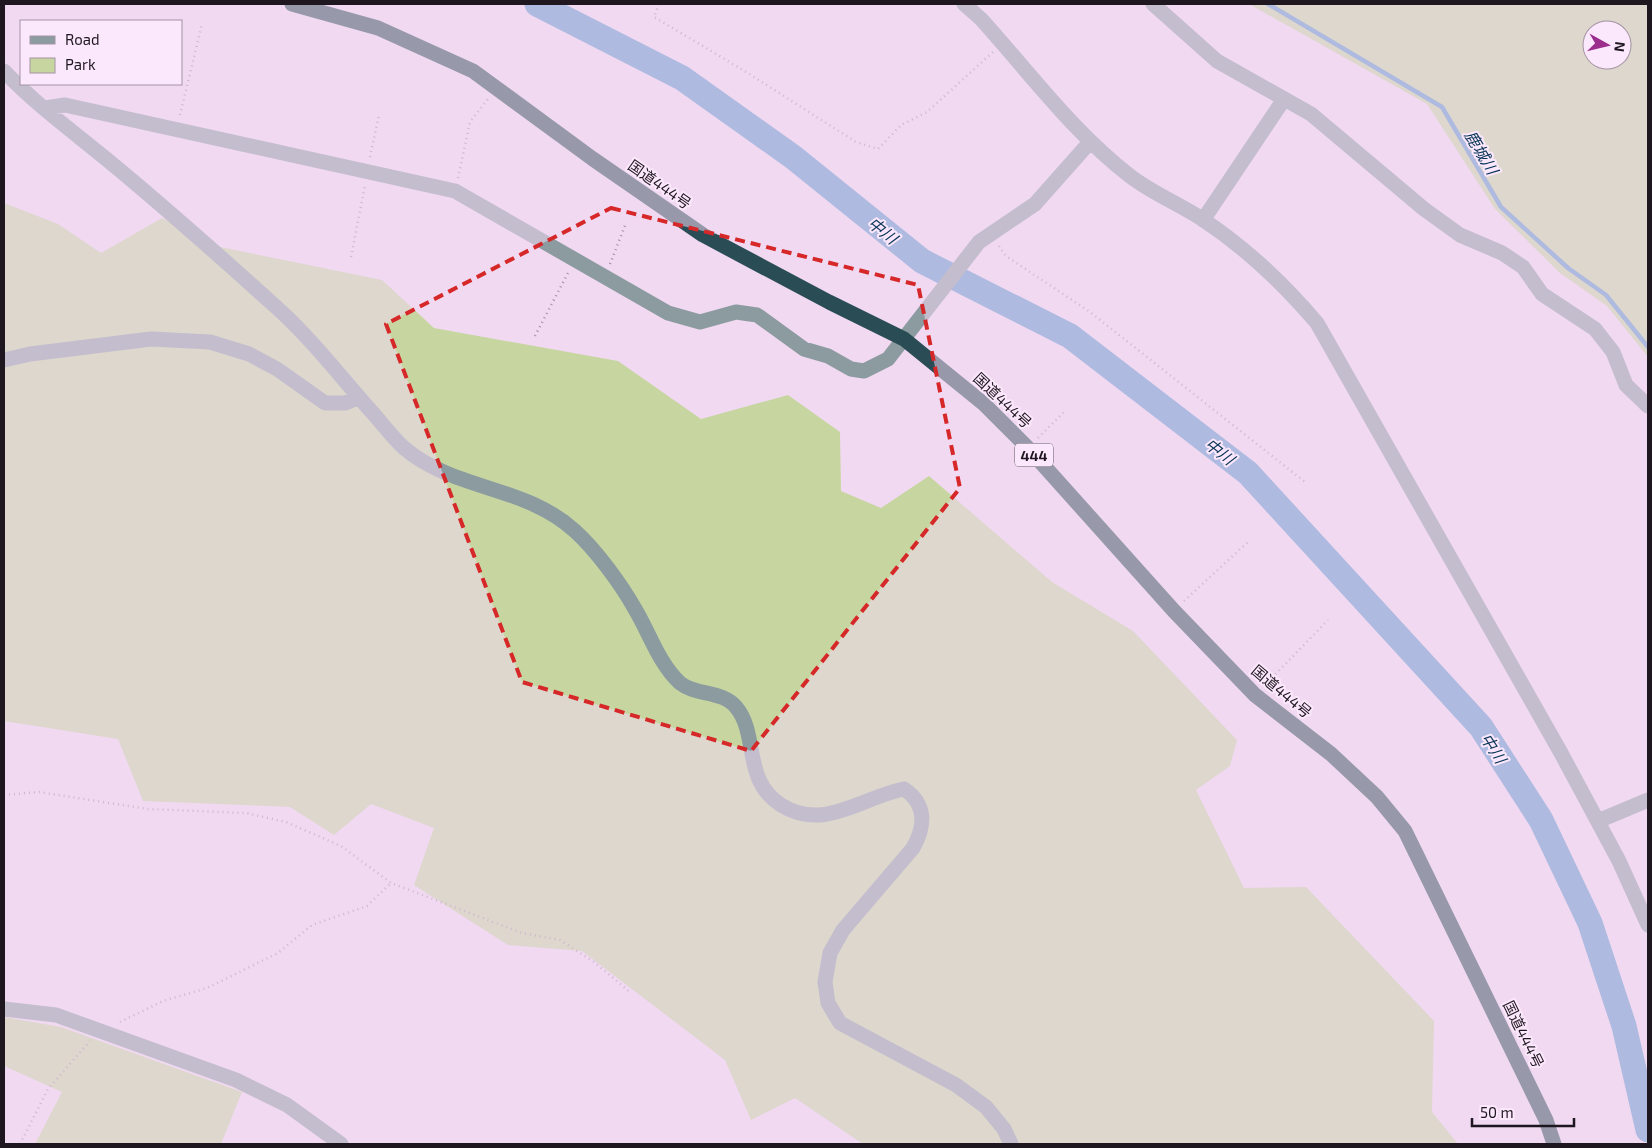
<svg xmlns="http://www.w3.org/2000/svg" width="1652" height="1148" viewBox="0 0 1652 1148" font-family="'Exo 2','Noto Sans JP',sans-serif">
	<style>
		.green { fill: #c7d6a0; fill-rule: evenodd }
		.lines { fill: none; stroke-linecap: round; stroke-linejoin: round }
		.stream { stroke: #5e96c7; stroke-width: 4.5 }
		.river { stroke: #5e96c7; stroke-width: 25 }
		.path { stroke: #a391a3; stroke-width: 2.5; stroke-dasharray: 1 4; stroke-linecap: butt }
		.street { stroke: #8c9ba0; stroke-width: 15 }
		.highway { stroke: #2a4c55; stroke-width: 15 }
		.marked { fill: none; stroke: #d62828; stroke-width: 4; stroke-dasharray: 10 6; stroke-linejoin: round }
		.labels { text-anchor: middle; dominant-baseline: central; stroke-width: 4; stroke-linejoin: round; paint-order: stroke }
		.shield { fill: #fce8fc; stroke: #615661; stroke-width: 1 }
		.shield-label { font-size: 14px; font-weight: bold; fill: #1f171f }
		.street-label { font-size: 15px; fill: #1f171f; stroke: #fce8fc }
		.water-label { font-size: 16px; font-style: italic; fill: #093556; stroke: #fce8fc }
	</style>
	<rect width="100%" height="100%" fill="#f1d9f2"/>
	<path class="green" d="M1249,4H1648V357L1607,306L1560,273L1495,209L1427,104ZM1592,30H1622V60H1592Z
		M4,203L58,224L101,253L162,218L220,247L382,280L434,328L618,361L701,419L788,395L840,432L841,491L881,508L929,476L1052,582L1133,631L1237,740L1230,766L1196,790L1244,888L1306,887L1434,1021L1432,1112L1458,1144H863L795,1098L751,1120L725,1060L582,951L508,945L414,885L434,828L371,804L334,835L290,807L143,801L118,739L4,721Z
		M4,1017L61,1027L242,1092L221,1144H35L62,1092L4,1066Z"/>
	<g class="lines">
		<path class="stream" d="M1268,4L1442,107L1501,207L1568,268L1606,295L1648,347"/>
		<path class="river" d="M537,4L682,78L793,157L922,261L1070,336L1248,473L1481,727L1541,820L1590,923L1624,1026L1648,1130"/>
		<path class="path" d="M659,4L654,17L743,70L856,142L878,149L901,125L927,112L993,52
			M180,115L202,24
			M370,157L379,115
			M458,178L470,122L488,99
			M999,246L1006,256L1090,312L1305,482
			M351,257L365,185
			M610,264L626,223
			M535,336L569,271
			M1038,438L1064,412
			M1184,601L1249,541
			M1265,685L1328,620
			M4,795L39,792L148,809L246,813L286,822L341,846L391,883L522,933L560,940L594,962L630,992
			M120,1022L163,1001L207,988L278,953L312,925L367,906L391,883
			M20,1144L48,1089L90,1041"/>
		<path class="street" d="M964,4L981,19C1029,72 1073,132 1130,176C1152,193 1179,204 1202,219C1246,248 1283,283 1317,323L1561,753L1619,861L1648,925
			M1153,4L1217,61L1311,114L1424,209L1460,235L1502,253L1523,267L1542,294L1595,329L1613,352L1626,385L1648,406
			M4,71C37,106 79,136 116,167C170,212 223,259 275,306C310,337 340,376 371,411C382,423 392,437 404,448C455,491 525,485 575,531C596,550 621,584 635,609C649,632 659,664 680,683C696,696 722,690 736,707C759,734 742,780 781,805C824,832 862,797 904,789C927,804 925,827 913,848L843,930L830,953L825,982L828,1003L840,1023L956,1085L986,1107L1004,1129L1011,1144
			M45,108L65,105L455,191L668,313L700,322L736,312L757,315L804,349L828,356L851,369L864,371L888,359L979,242L1035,204L1090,142
			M1203,220L1284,99
			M4,360L30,354L151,339L210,342L249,354L277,369L325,403H345L359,397
			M1598,821L1648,800
			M4,1009L56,1015L236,1080L287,1105L341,1144"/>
		<path class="highway" d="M292,4L378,28L473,71L593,159L703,235L829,302L904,339L984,404L1028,448L1174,611L1255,695L1331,754L1377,797L1405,831L1546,1120L1554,1144"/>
	</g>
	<path d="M0 0H1652V1148H0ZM611,208L918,285L960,488L751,751L522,682L386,324Z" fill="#f1d9f2" fill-opacity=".55" fill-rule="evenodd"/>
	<path class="marked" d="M611,208L918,285L960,488L751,751L522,682L386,324Z"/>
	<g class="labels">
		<rect class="shield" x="1015" y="443.5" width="38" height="23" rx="4"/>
		<g class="shield-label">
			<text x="1034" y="455">444</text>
		</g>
		<g class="street-label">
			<text transform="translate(660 184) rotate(35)">国道444号</text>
			<text transform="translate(1003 400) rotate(43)">国道444号</text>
			<text transform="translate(1282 691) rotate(40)">国道444号</text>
			<text transform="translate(1524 1034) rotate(64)">国道444号</text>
		</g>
		<g class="water-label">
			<text transform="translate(1482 152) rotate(59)">鹿城川</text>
			<text transform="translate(883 230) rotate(39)">中川</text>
			<text transform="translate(1220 451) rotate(38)">中川</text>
			<text transform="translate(1494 748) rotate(57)">中川</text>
		</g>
	</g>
	<rect width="1652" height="1148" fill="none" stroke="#1f171f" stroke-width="10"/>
	<rect x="20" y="20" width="162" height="65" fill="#fce8fc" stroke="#a494a4"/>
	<rect x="30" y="36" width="25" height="8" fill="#8c9ba0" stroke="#a494a4"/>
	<text x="65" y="45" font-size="15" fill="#1f171f">Road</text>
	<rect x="30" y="58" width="25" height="15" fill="#c7d6a0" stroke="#a494a4"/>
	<text x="65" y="70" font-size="15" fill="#1f171f">Park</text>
	<g transform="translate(1607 45) rotate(98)"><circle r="24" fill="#fce8fc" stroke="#a494a4"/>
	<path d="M0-4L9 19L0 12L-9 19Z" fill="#9b2d8c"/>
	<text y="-8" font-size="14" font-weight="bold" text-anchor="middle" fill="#1f171f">N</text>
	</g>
	<path d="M1472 1118v8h102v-8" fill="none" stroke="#1f171f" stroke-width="2.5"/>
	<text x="1480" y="1118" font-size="15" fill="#1f171f" stroke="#fce8fc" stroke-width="4" paint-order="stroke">50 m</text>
</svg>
